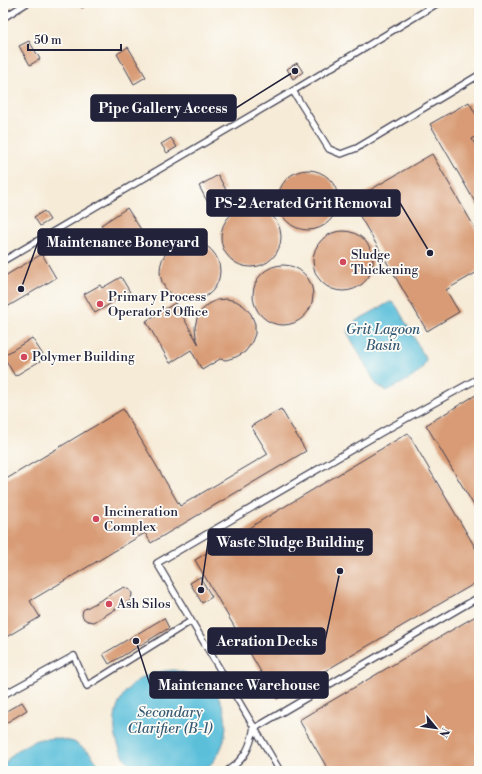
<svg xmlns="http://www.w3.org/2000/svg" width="482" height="774" viewBox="0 0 482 774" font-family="'Libre Bodoni',serif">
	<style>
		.water { fill: #5cbfda; stroke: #3f708a }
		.building { fill: #d89b75 }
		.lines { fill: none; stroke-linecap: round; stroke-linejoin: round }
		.lane-casing { stroke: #424052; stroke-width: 8 }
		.lane { stroke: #fff; stroke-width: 5.5 }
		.poi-dot { fill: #d1495b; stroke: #fdfcf7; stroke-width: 1.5 }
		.labels { text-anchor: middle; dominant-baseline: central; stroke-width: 3.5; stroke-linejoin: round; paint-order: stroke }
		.poi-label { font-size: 13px; fill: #22223b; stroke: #fdfcf7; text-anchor: start }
		.water-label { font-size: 14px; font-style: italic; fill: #365973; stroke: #fdfcf7 }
		.leader { fill: none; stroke: #22223b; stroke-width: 1.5 }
		.callout-dot { fill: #22223b; stroke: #fdfcf7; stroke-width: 1.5 }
		.callout { fill: #22223b; stroke: #22223b; stroke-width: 1.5 }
		.callout-label { font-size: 14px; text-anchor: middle; font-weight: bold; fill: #fff }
	</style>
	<rect width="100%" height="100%" fill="#fdfcf7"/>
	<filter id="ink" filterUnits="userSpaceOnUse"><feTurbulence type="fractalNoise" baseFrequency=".025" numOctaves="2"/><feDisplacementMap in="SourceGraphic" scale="8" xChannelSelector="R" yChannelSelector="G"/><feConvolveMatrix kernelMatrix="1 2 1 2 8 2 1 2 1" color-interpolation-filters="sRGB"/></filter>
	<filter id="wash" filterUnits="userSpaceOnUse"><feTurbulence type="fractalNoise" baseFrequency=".012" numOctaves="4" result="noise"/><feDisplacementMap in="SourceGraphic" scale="16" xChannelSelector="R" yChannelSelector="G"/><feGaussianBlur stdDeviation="0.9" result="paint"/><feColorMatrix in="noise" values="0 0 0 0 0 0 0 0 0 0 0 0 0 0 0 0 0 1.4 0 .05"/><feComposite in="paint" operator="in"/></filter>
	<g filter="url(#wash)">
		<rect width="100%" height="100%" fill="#f6ebd7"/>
		<path class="water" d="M390,302L394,303L397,307L426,359C423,376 400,383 387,391L376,384L347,332L354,322Z
			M174,670C186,673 198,676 208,684C234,707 231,751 203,771H137C108,748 106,702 138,680C149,673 161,671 174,670Z
			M56,738L74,742L90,753L103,771H3C3,758 25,744 37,740C42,738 50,739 56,738Z"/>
		<g id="blocks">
			<path class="building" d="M79,3H91L82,8Z
				M29,41L40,59L30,65L19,46Z
				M128,47L146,77L134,84L117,54Z
				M297,63L303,72L293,79L287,69Z
				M469,102L479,120V135L472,139L479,152V209L430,124Z
				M171,138L177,147L167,153L161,144Z
				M432,154L479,235V271L446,290L459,312L427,331L351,201Z
				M278 200a30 30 0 1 1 60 0a30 30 0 1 1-60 0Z
				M218,175L226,190L207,201L199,186Z
				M221 237a30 30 0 1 1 60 0a30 30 0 1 1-60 0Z
				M127,208L146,237L121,254L101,225Z
				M44,211L50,220L40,226L34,217Z
				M313 261a30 30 0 1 1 60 0a30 30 0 1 1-60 0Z
				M160 271a30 30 0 1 1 60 0a30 30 0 1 1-60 0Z
				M42,254L56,278L7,307L3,299V277Z
				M253 295a30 30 0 1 1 60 0a30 30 0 1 1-60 0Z
				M121,277L130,292L95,313L84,294L100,285L102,288Z
				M227,299L236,301L244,306L251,314L255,324V334L251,344L245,352L236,357L226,360L220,359L202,370L191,350L170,363L146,321L175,303L199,345L196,337L195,327L197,318L202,310L209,304L217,300Z
				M32,338L45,358L15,376L3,356Z
				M479,393V514L426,425Z
				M123,409L180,506L268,454L251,426L281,409L306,451L151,543L145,533L30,601L40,617L3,639V481Z
				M408,433L479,554V581L277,699L195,560Z
				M200,577L212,597L202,603L190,583Z
				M124,587L131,591L132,594L131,600L94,622L88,621L84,619L82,615L83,610Z
				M479,614V771H329L299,720Z
				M164,618L169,628L109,664L103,654Z
				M22,702L27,710L6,723L3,719V713Z"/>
		</g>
	</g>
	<g filter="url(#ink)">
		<use href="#blocks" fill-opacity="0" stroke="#424052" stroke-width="1"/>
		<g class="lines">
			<g class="lane-casing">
				<path id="lane" d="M3,18L27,3
					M293,91L329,149L341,154L357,148L479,75
					M3,261L291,92L438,3
					M3,695L74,656L87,686L191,621
					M255,728L479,597
					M227,771C245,759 251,747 254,726
					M280,771L157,563L382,432L479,378"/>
			</g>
			<use href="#lane" class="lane"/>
		</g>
	</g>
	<g class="poi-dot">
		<circle cx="343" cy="262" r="4"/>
		<circle cx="100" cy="304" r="4"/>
		<circle cx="24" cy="357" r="4"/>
		<circle cx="96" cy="519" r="4"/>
		<circle cx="109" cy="604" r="4"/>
	</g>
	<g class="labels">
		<g class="poi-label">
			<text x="351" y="255">Sludge<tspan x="351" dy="15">Thickening</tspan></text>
			<text x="108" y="297">Primary Process<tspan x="108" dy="15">Operator's Office</tspan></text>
			<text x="32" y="357">Polymer Building</text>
			<text x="104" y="512">Incineration<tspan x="104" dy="15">Complex</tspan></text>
			<text x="117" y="604">Ash Silos</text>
		</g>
		<g class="water-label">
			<text x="383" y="330">Grit Lagoon<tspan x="383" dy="16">Basin</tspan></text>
			<text x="170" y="713">Secondary<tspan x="170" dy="16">Clarifier (B-1)</tspan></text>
		</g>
	</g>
	<path class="leader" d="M295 71L236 108M430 253L400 203M21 289L38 242M201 590L208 542M340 571L325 641M136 641L150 685"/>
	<g class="callout-dot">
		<circle cx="295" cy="71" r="4"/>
		<circle cx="430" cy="253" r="4"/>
		<circle cx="21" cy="289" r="4"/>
		<circle cx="201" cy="590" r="4"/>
		<circle cx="340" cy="571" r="4"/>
		<circle cx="136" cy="641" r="4"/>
	</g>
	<g class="callout">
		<rect x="91" y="95" width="145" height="26" rx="4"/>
		<rect x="207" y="190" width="193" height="26" rx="4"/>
		<rect x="38" y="229" width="169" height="26" rx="4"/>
		<rect x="208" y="529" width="164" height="26" rx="4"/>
		<rect x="208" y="628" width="117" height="26" rx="4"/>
		<rect x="150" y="672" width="178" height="26" rx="4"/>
	</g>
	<g class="callout-label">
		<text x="163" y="113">Pipe Gallery Access</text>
		<text x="303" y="208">PS-2 Aerated Grit Removal</text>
		<text x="123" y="247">Maintenance Boneyard</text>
		<text x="290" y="547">Waste Sludge Building</text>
		<text x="267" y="646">Aeration Decks</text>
		<text x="239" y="690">Maintenance Warehouse</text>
	</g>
	<rect width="482" height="774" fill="none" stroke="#fdfcf7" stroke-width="16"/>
	<g transform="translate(436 728) rotate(119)" stroke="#fdfcf7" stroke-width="3" paint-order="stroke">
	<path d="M0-3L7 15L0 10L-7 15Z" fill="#22223b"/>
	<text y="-6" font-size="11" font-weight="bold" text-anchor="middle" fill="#22223b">N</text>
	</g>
	<path d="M28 44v6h93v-6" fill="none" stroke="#22223b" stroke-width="2"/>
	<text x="34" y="44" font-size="12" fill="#22223b" stroke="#fdfcf7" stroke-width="3" paint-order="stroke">50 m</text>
</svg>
